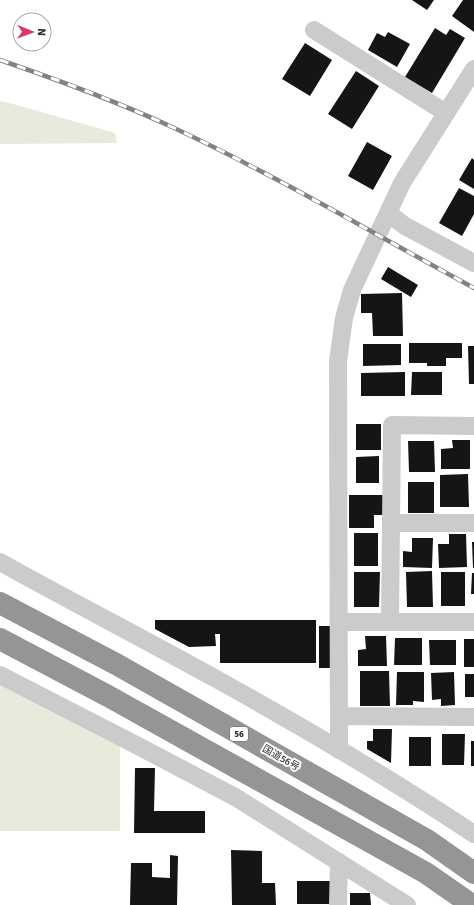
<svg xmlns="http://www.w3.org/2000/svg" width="474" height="905" viewBox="0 0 474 905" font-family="Signika,'Noto Sans JP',sans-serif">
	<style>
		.green { fill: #e7ebdc }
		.building { fill: #151515 }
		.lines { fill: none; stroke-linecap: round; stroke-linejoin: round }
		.street { stroke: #cbcbcb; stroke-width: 18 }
		.highway { stroke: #959595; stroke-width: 22 }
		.rail-casing { stroke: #838383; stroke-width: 4.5 }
		.rail { stroke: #fff; stroke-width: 3; stroke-dasharray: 9; stroke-linecap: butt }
		.labels { text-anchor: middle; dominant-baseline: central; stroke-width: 4; stroke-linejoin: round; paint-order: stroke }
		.shield { fill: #fff; stroke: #6d6d6d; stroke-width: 1 }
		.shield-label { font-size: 9px; font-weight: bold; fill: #2e2e2e }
		.street-label { font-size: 10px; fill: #2e2e2e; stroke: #fff }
	</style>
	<rect width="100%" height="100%" fill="#fff"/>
	<path class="green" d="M0,101L6,102L115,133L117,143L0,144Z
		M0,683L120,746V831H0Z"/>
	<path class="building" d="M412,0H434L427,10Z
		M463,0H474V32L452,16Z
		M435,28L446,35L450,29L465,38L432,93L405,77Z
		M388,32L410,44L397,67L368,50L377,33L385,37Z
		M305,43L332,60L310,96L282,79Z
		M356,71L379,86L352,129L328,114Z
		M367,142L392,156L373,190L348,176Z
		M472,158L474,160V189L459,180Z
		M459,188L474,196V214L462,236L439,223Z
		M388,267L418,285L411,297L381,279Z
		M402,293L403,336H373L372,313H361V294Z
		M409,343H462V358H446V366H427V363H409Z
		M363,344H401V365L363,366Z
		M468,346H474V384H469Z
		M405,372V396H361V373Z
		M412,372H442V395H411Z
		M356,424H381V450H356Z
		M452,440H470V469H441V449L453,448Z
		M408,441H434L435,472H409Z
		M379,456V483H356V457Z
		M468,474L469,507H440V475Z
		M408,482H434V513H408Z
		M349,495H384V515H374V528H349Z
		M354,533H378V566H354Z
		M449,534H466L467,567L439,568L438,544H449Z
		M412,538H433L432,568L403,567V551L412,552Z
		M472,542H474V568H473Z
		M432,571L433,607H407L406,572Z
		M354,572H380L379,607H354Z
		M441,572H465V606H441Z
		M472,573H474V594H471Z
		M155,620H316V663H220V634H215L216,646L189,647L155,629Z
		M319,626H333L334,668H319Z
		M365,636H386L387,666H358V650L366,649Z
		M395,638H422V665H394Z
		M464,639H474V667H464Z
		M429,640H456V665H430Z
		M360,671H389L390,706H360Z
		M397,672H424V702L413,701V705H396Z
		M454,672L455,705L441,706V699L432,700L431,673Z
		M465,674H474V697H465Z
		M373,729H392L391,763L367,749V741H373Z
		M442,734H465L464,765H442Z
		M409,737H431V766H409Z
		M471,741H474V766H471Z
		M135,768H155L154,811H205V833H134Z
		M231,850L262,851V883H275L276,905H232Z
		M170,855L178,856L177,905H130L131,863H152V877L170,878Z
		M297,881H330V904H297Z
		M350,893H370L371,905H350Z"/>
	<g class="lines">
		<path class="street" d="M314,30L446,113
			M388,213L405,226L474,263
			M391,523H474
			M0,562C72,602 146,640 218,680C305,728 391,779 474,834
			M339,622H474
			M390,622L392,425L474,426
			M0,675L142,748L235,797L407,905
			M339,716L474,717
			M339,750L338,361L344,318L352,290L388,213L402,183L474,69
			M338,905L339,862"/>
		<path class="highway" d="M0,603L116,664L427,840L474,873
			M0,639L108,696L426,873L472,905"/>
		<g class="rail-casing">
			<path id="rail" d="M0,60C58,80 116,101 172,127C275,175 374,234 474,288"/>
		</g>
		<use href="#rail" class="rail"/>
	</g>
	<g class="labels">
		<rect class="shield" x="230" y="727" width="18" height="14" rx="3"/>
		<g class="shield-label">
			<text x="239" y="734">56</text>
		</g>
		<g class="street-label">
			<text transform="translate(281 758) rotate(30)">国道56号</text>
		</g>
	</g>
	<g transform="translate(32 32) rotate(91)"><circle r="19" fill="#ffffff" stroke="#ababab"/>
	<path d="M0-3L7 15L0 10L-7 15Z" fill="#db3965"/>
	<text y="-6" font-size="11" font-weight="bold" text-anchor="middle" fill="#2e2e2e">N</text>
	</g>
</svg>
